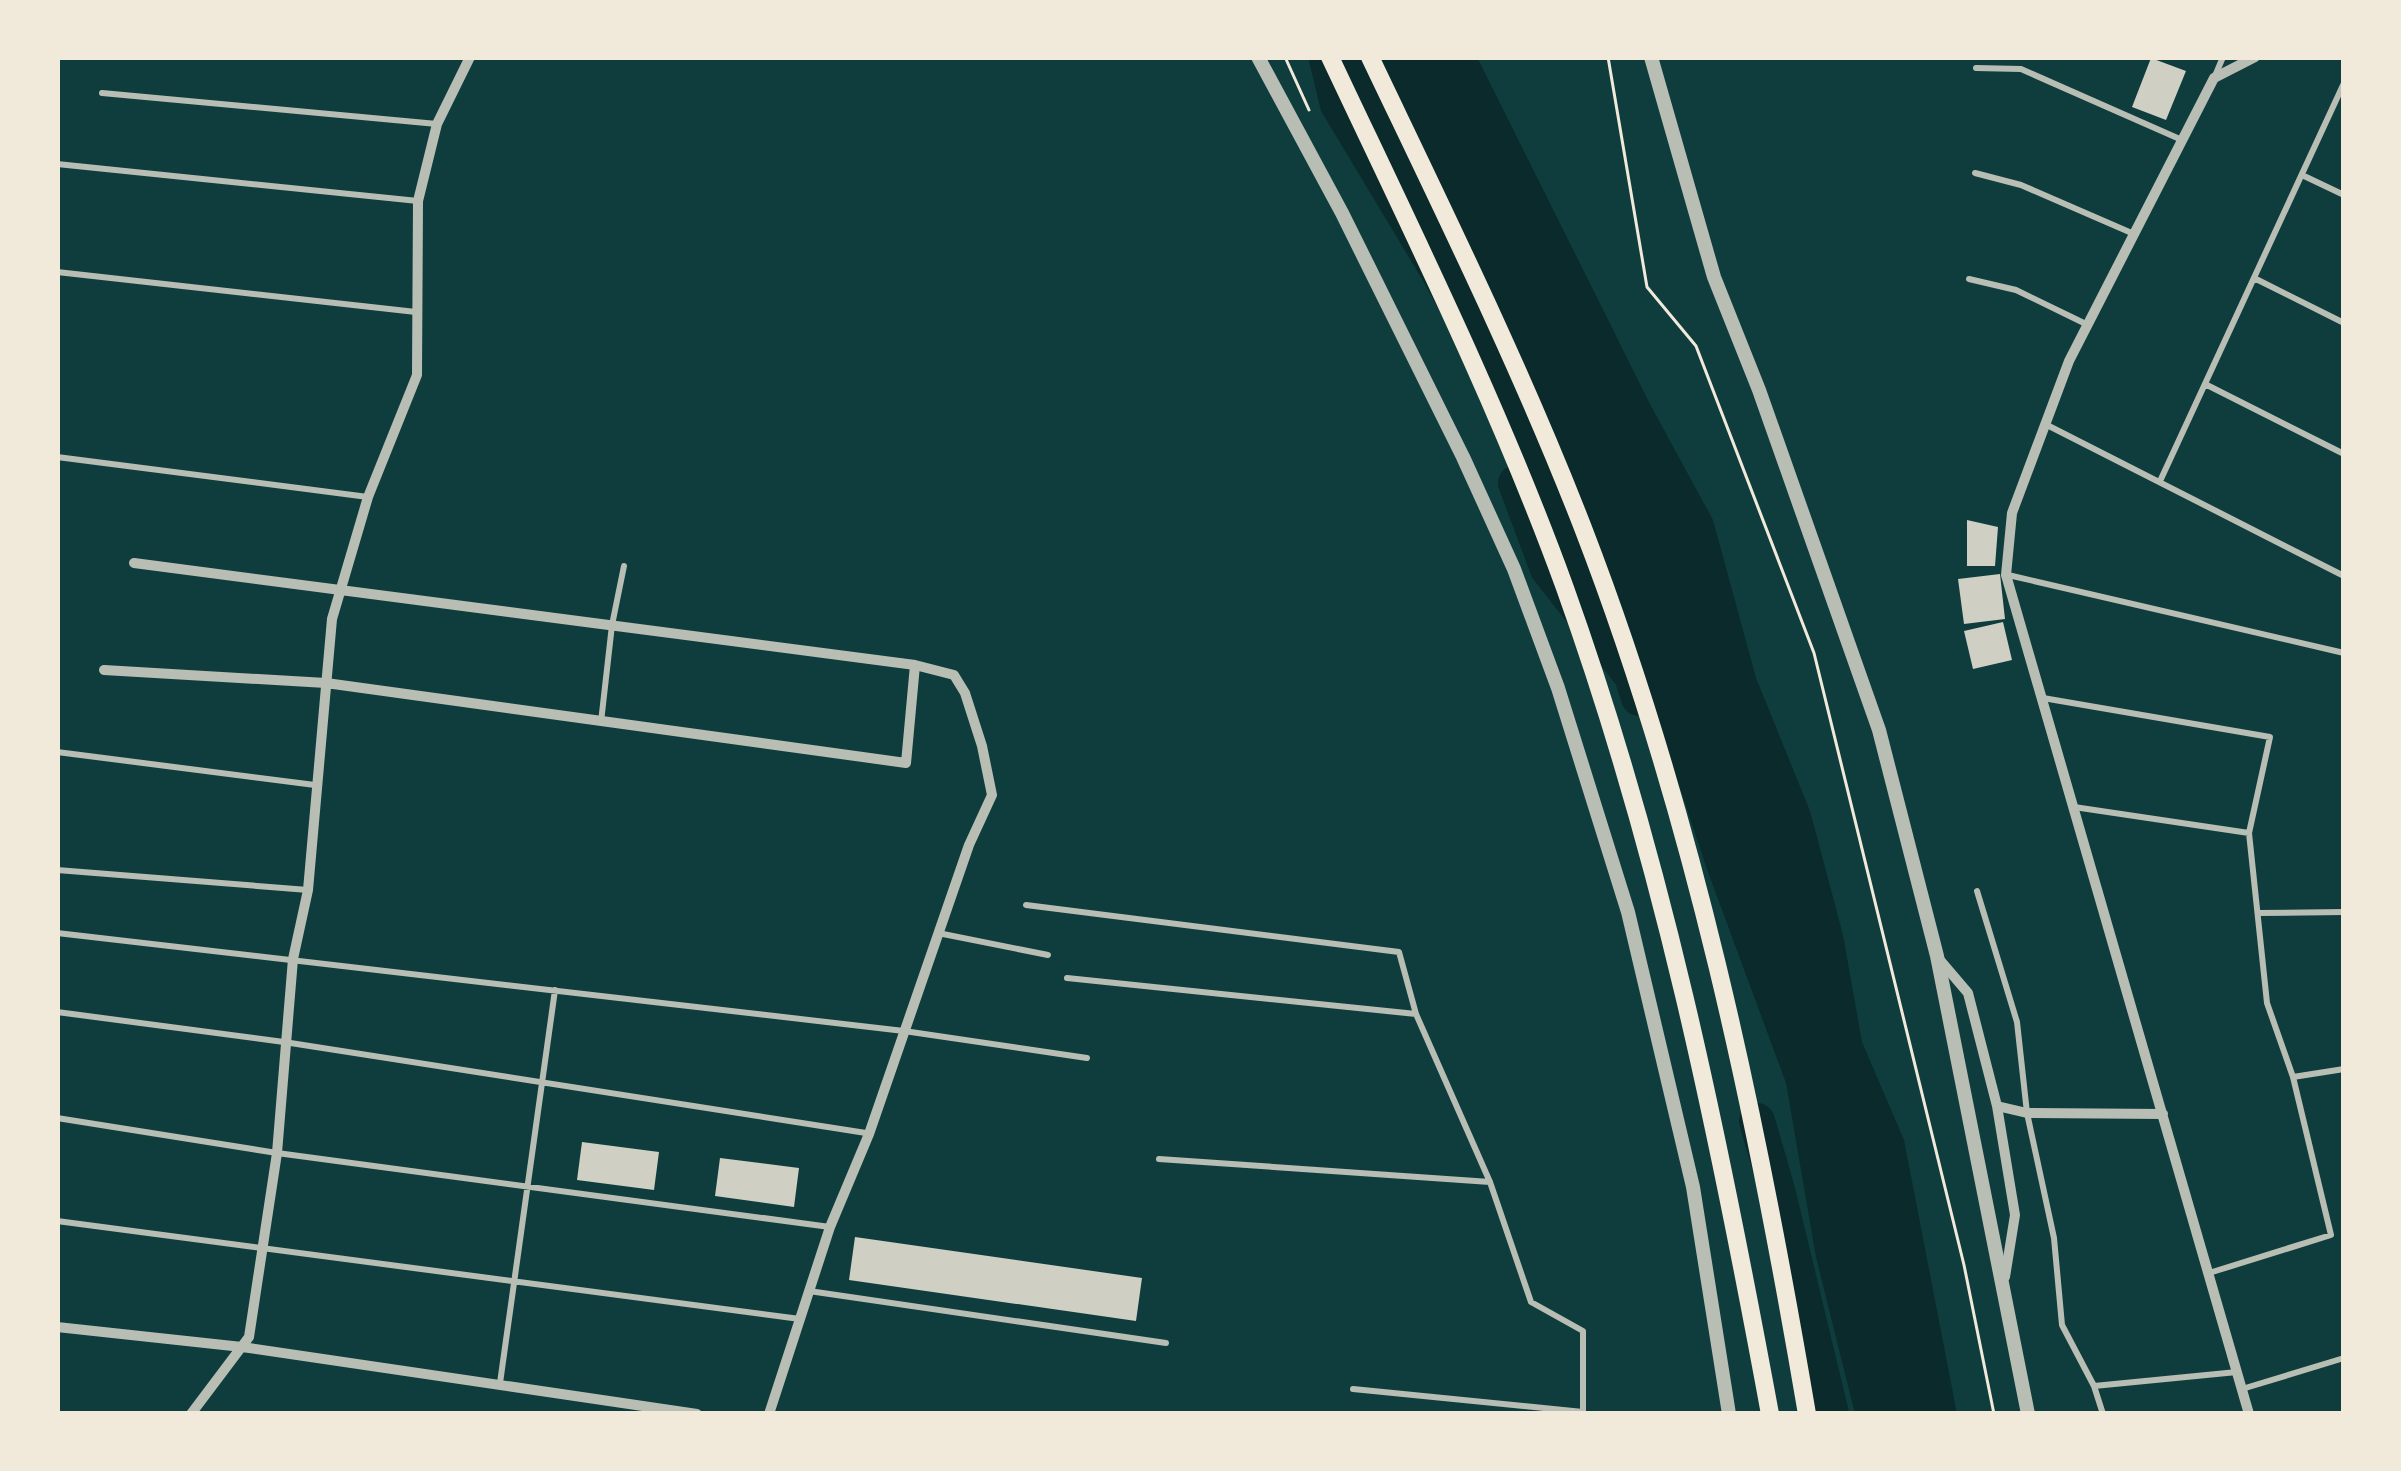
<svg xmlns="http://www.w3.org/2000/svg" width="2401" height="1471" viewBox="0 0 2401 1471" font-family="'Sofia Sans Condensed',sans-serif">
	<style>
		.water { fill: #0a2a2b }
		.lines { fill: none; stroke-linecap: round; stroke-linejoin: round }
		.river { stroke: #0a2a2b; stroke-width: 36 }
		.building { fill: #cfcfc3 }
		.path { stroke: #f1e9da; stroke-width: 3 }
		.service { stroke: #b8beb3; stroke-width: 6 }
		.minor { stroke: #b8beb3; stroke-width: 10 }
		.tertiary { stroke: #b8beb3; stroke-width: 14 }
		.trunk { stroke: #f1e9da; stroke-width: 18 }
	</style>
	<rect width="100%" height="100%" fill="#0f3d3e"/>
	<path class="water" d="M1308,57H1477L1651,406L1713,520L1756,678L1810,811L1843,935L1862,1042L1904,1140L1957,1414H1855L1816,1257L1786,1083L1708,872L1663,737L1572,579L1535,486L1422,279L1321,111Z"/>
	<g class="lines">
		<path class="river" d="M1516,483L1548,569L1632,676L1639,698
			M1757,1121L1777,1190L1831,1414"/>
	</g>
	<path class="building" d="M2151,58L2186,71L2166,120L2132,107Z
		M1967,520L1998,527L1995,566H1967Z
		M2000,574L2005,619L1964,624L1958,579Z
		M2003,622L2012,660L1973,669L1964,631Z
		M582,1142L659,1152L654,1190L577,1180Z
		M720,1158L799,1168L794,1207L715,1196Z
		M855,1237L1142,1278L1136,1321L849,1280Z"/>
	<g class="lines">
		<path class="path" d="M1285,57L1309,110
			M1608,57L1647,287L1696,346L1814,653L1964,1265L1994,1414"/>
		<path class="service" d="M1976,68L2021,69L2182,140
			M2215,76L2223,57
			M102,93L437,124
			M57,164L418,201
			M1975,173L2021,185L2134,234
			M2302,175L2344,195
			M57,272L416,312
			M2254,278L2344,323
			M1969,279L2016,290L2088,325
			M2205,384L2344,454
			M2045,424L2344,576
			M57,457L368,497
			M2161,479L2344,83
			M2008,575L2344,653
			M2043,698L2270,737L2249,833
			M601,722L612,625L624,566
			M57,752L315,785
			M2074,807L2249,833L2267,1003L2293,1077
			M57,870L308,890
			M1977,891L2017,1022L2027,1113L2054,1238L2062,1325L2094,1386
			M1026,905L1399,952L1416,1014L1490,1182L1531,1302L1583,1331V1414
			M2258,913L2344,912
			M57,933L904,1031L1087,1058
			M938,933L1048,955
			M1067,978L1416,1014
			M57,1012L284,1042L866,1133
			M57,1118L277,1153L830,1227
			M1159,1159L1490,1182
			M57,1221L800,1319
			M2209,1273L2331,1235L2293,1077L2344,1069
			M809,1291L1166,1343
			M500,1383L555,990
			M1353,1389L1583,1412
			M2242,1389L2344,1358
			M2103,1414L2094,1386L2237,1372"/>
		<path class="minor" d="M134,563L915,665L954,675L965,693L982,746L992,795L969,845L869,1134L830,1227L769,1414
			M104,670L326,683L906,763L915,665
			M1939,959L1968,993L1997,1106L2015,1215L2005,1277
			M1997,1106L2027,1113L2163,1114
			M57,1327L242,1347L697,1414
			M191,1414L249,1337L277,1153L293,959L308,890L332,619L368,497L417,375L418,201L437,124L470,57
			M2249,1414L2006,575L2012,513L2069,361L2214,78L2255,57"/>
		<path class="tertiary" d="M1258,57L1342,213L1463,457L1514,569L1558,688L1628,912L1693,1187L1729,1414
			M1651,57L1714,277L1759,390L1879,730L1937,956L2028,1414"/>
		<path class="trunk" d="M1330,57C1412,231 1499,406 1565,588C1662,858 1718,1132 1770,1414
			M1370,57C1444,212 1521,368 1583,528C1693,813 1756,1113 1807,1414"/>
	</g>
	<rect width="2401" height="1471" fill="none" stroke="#f1e9da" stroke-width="120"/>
</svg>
